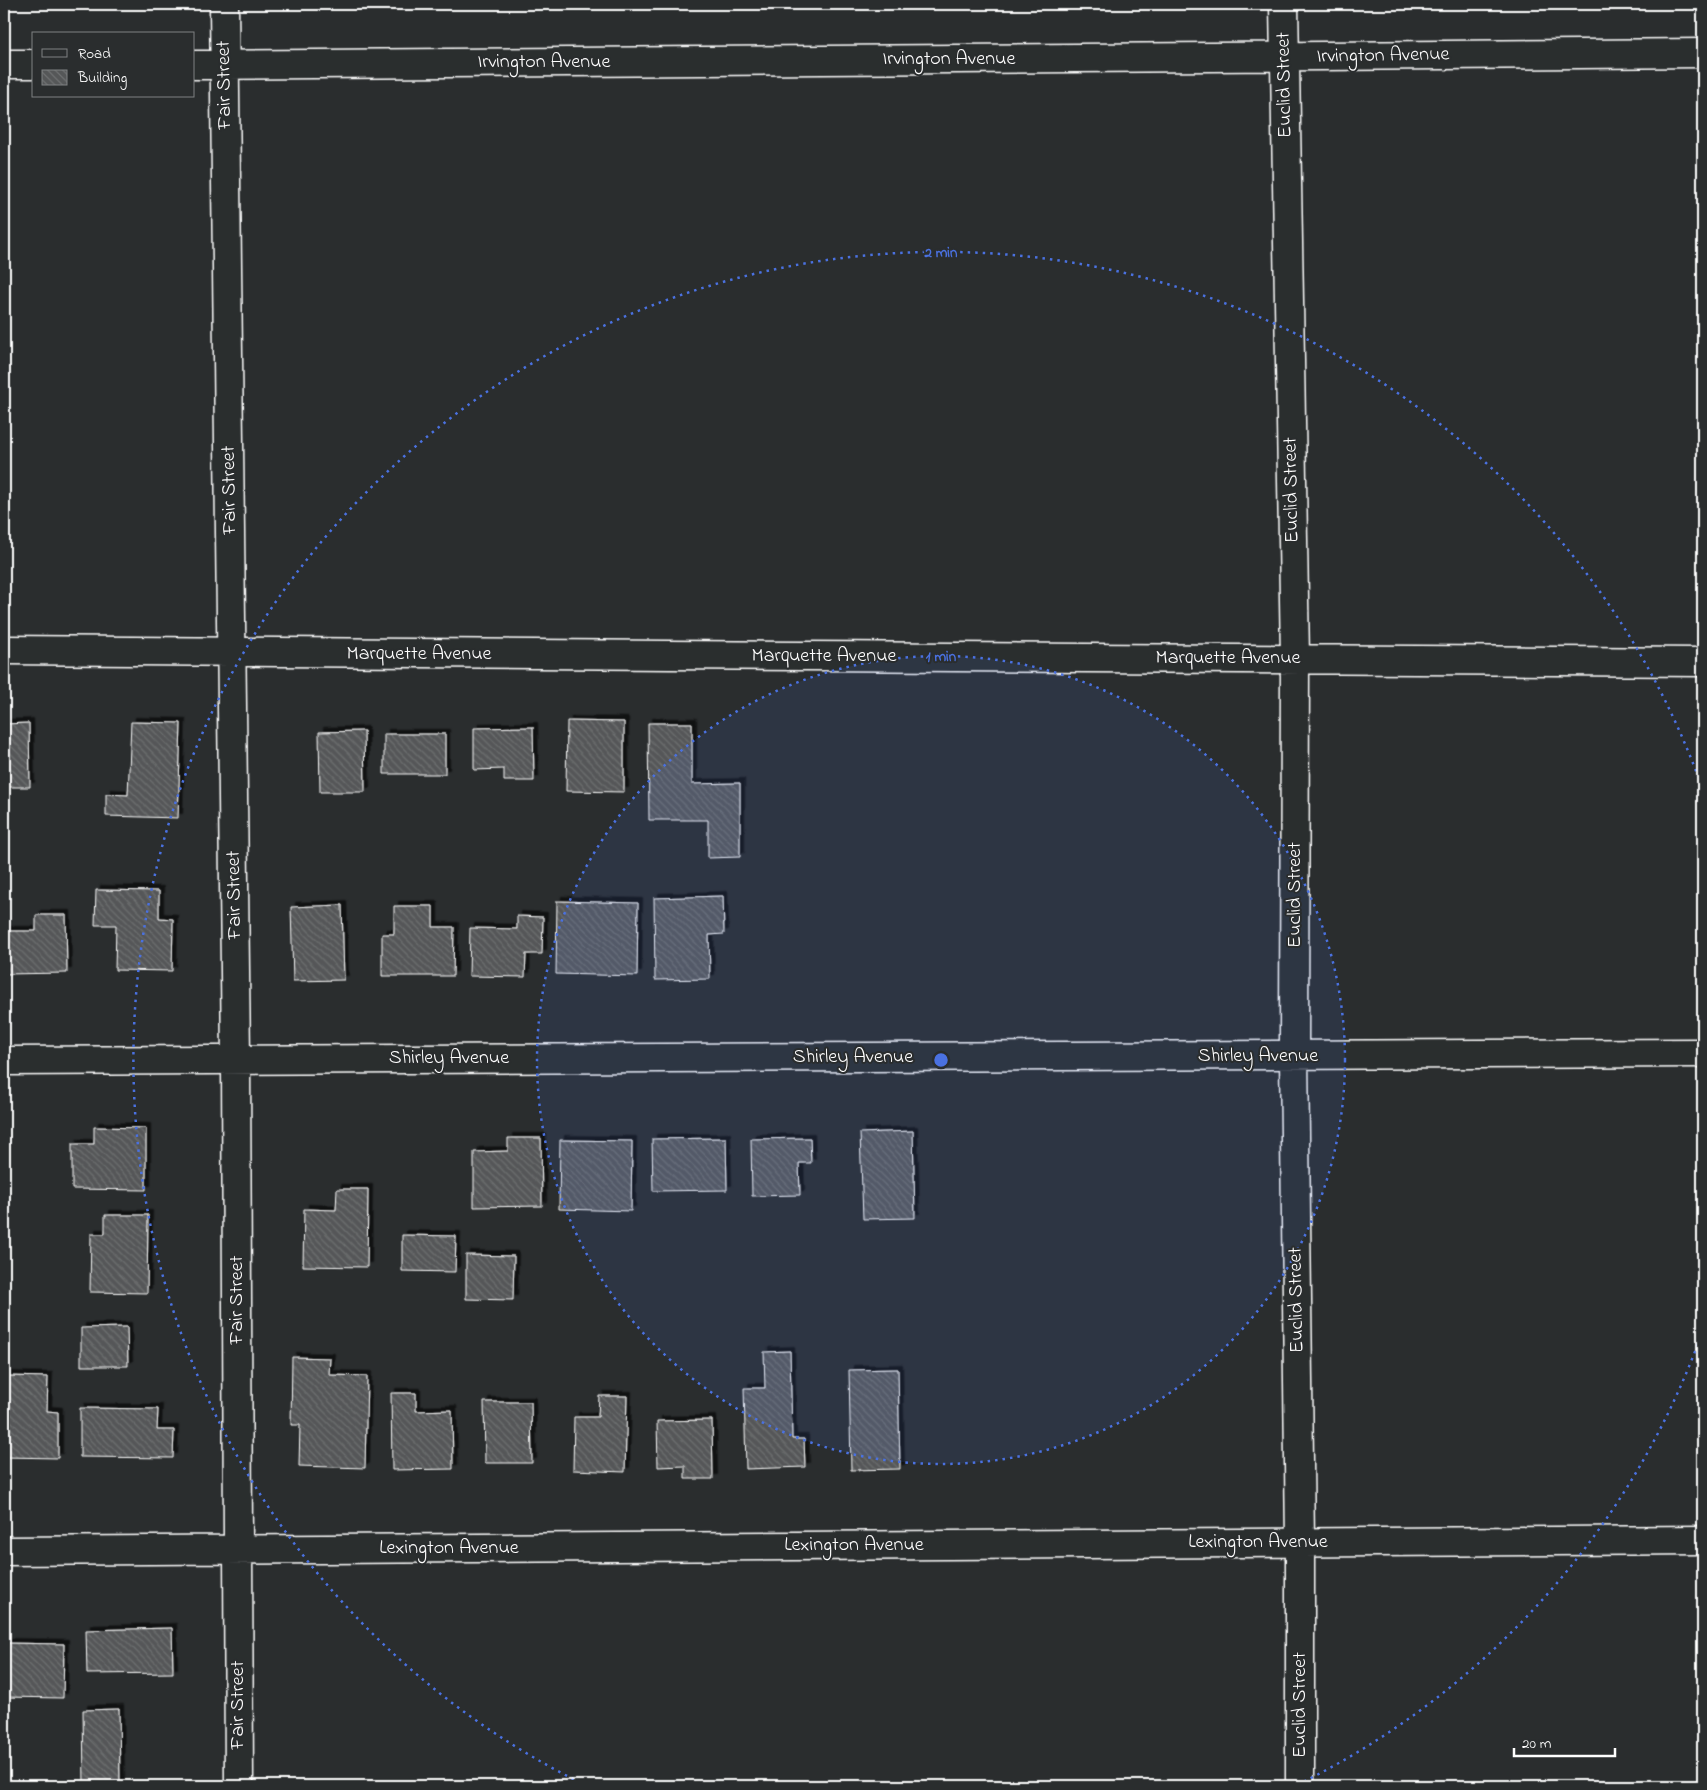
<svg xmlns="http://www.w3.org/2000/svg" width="1707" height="1790" viewBox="0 0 1707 1790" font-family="'Indie Flower',sans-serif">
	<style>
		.building { fill: url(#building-back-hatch); stroke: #fff; filter: url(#shadow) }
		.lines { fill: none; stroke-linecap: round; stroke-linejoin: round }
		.minor-casing { stroke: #fff; stroke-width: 31 }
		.minor { stroke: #2a2d2e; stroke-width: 28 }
		.ring { fill: none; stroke: #4a71e0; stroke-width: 2.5; stroke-dasharray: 2.5 5 }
		.labels { text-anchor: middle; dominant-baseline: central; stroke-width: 4; stroke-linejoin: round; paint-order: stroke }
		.street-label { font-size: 20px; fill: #fff; stroke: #2a2d2e }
		.centre { fill: #4a71e0; stroke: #2a2d2e; stroke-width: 2.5 }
		.ring-label { font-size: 15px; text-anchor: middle; font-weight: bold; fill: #4a71e0; stroke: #2a2d2e; stroke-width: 4; stroke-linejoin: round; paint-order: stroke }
	</style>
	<defs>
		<pattern id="building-back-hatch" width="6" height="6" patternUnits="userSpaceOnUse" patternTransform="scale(1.25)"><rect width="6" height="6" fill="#555758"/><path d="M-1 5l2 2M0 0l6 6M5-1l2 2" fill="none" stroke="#6e7071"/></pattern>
		<filter id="shadow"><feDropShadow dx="4.5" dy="-4.5" stdDeviation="0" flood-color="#0009"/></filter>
	</defs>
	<rect width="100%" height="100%" fill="#2a2d2e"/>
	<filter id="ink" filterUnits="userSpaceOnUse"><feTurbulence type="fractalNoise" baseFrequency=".02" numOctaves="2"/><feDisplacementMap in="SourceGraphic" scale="10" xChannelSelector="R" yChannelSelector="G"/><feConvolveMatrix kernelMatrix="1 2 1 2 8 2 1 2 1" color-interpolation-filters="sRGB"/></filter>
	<g filter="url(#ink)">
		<path class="building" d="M567,721L624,722V792L566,791Z
			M131,722L181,723L178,818L106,816V794L128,795Z
			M29,723L30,787H4V724Z
			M648,723H692V784L740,783V857L708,858V820H649Z
			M533,727L534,781H504V769L474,770V728Z
			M364,731L365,792H320L319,732Z
			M384,734H445V774H384Z
			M96,890L159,891V918L173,919L172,971L115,970L116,925H95Z
			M723,896L724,934L709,935L710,979L655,980L654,898Z
			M557,901L638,903L637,976L556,974Z
			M342,905L344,980L293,981L291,907Z
			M394,906H433V927H454L453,976H382V934H394Z
			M36,915H66L67,973L4,974V931H36Z
			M517,916L543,917L542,954H526L525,977L469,976L470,928L517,929Z
			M94,1127L146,1128V1190L72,1189V1144H94Z
			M913,1131L915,1218L863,1219L860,1133Z
			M508,1138H541L542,1206L474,1207V1152L508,1151Z
			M726,1138L727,1190L653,1191L652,1139Z
			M810,1138L811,1163H799L800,1195L752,1196L751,1139Z
			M560,1140L632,1141L631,1211L559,1209Z
			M337,1189H368L367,1267L303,1266L304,1209L336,1210Z
			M105,1215H148L147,1293L90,1292L91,1234H105Z
			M402,1235L456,1236L455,1272L402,1271Z
			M466,1255L514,1256L513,1300L466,1299Z
			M127,1327L128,1366H81V1328Z
			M790,1351L792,1439H804L805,1467L746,1469L744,1388H765L764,1352Z
			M292,1357L330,1358L329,1375L367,1376L365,1468L299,1466L300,1425H291Z
			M898,1369L900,1469L851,1470L849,1370Z
			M7,1376L48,1377L47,1411L58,1412V1458L5,1457Z
			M391,1393H416V1411L452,1410L453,1469L392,1470Z
			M599,1396H627L625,1472L573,1470L574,1417H598Z
			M484,1402H531L532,1463H485Z
			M80,1408L158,1409L157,1430H174L173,1458L80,1457Z
			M712,1420L713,1479H685V1466L658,1467L657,1421Z
			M172,1628L173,1673L87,1674L86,1630Z
			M4,1643L64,1644L63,1698L4,1697Z
			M119,1709L120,1786H84L83,1710Z"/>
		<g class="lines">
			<g class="minor-casing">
				<path id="minor" d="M224,4L236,1059L239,1786
					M1284,4L1295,658L1294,1056L1300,1542V1786
					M4,64H34
					M194,65L1703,53
					M4,650C570,657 1137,656 1703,662
					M4,1061L1703,1053
					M4,1551L1703,1540"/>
			</g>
			<use href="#minor" class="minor"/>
		</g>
	</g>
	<circle cx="941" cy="1060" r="404" fill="#4a71e0" fill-opacity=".12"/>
	<g class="ring">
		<circle cx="941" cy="1060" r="404"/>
		<path d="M1703 1330A808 808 0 0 1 1295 1786M587 1786A808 808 0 1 1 1703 790"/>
	</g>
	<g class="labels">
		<g class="street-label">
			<text transform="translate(1383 56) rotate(-1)">Irvington Avenue</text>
			<text x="949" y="59">Irvington Avenue</text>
			<text x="544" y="62">Irvington Avenue</text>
			<text transform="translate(225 85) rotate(-91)">Fair Street</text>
			<text transform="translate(1285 85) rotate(-91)">Euclid Street</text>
			<text transform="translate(230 490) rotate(-91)">Fair Street</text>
			<text transform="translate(1292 490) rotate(-91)">Euclid Street</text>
			<text x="419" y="654">Marquette Avenue</text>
			<text x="824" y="656">Marquette Avenue</text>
			<text x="1228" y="658">Marquette Avenue</text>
			<text transform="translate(235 895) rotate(-91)">Fair Street</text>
			<text transform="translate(1295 895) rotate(-90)">Euclid Street</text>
			<text x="1258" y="1056">Shirley Avenue</text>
			<text x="853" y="1057">Shirley Avenue</text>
			<text x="449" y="1058">Shirley Avenue</text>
			<text transform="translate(237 1300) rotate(-90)">Fair Street</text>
			<text transform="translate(1297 1300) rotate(-91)">Euclid Street</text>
			<text x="1258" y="1542">Lexington Avenue</text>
			<text x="854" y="1545">Lexington Avenue</text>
			<text x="449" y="1548">Lexington Avenue</text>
			<text transform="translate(238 1705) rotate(-90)">Fair Street</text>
			<text transform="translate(1300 1705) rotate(-90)">Euclid Street</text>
		</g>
	</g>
	<circle cx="941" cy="1060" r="8" class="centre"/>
	<g class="ring-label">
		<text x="941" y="257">2 min</text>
		<text x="941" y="661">1 min</text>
	</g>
	<rect width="1707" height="1790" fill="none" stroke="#2a2d2e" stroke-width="20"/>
	<rect x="10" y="10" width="1687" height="1770" fill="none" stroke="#fff" stroke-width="2" filter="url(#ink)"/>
	<rect x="32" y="32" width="162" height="65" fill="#2a2d2e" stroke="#7f8182"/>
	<rect x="42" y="49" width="25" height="8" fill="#2a2d2e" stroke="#7f8182"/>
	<text x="78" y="58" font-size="15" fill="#ffffff">Road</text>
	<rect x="42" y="70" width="25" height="15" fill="url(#building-back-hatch)" stroke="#7f8182"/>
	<text x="78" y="82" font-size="15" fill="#ffffff">Building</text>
	<path d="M1514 1748v8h101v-8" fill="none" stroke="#ffffff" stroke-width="2.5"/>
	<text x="1522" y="1748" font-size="15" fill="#ffffff" stroke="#2a2d2e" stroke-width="4" paint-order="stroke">20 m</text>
</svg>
